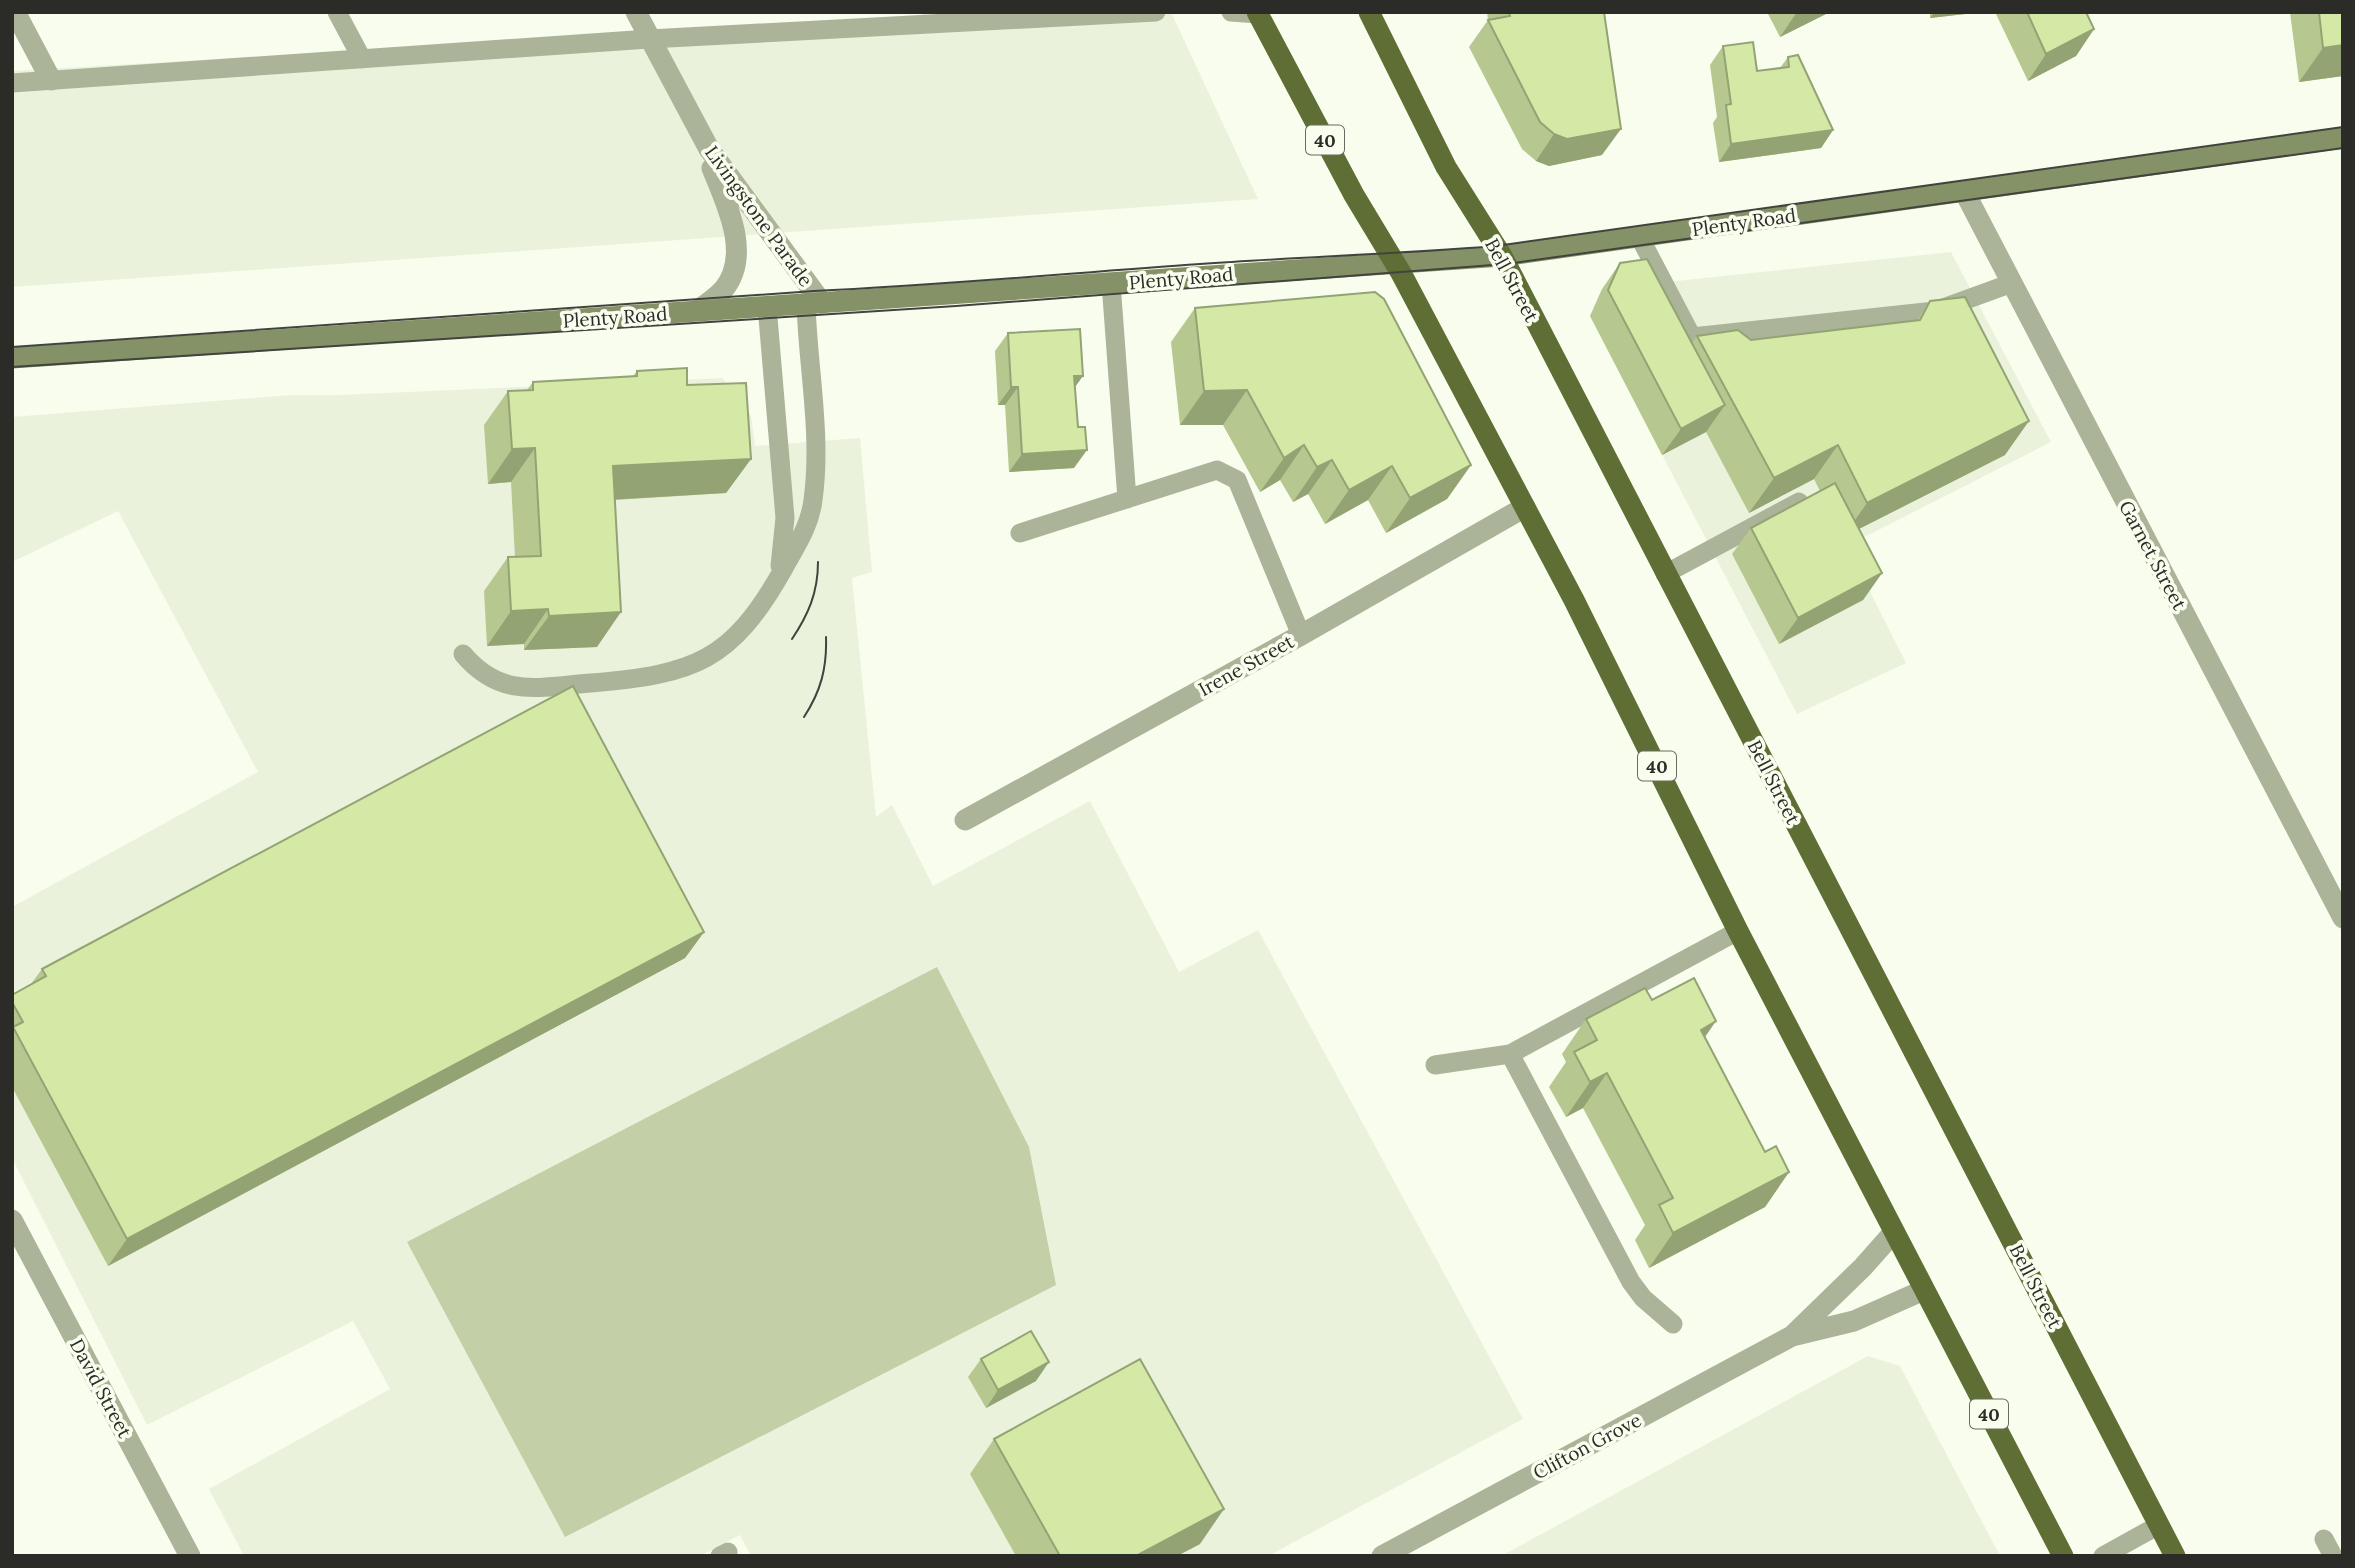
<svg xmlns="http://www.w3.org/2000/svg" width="2355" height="1568" viewBox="0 0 2355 1568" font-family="Lora,serif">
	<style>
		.built { fill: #ebf2dc }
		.green { fill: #c2cfa7 }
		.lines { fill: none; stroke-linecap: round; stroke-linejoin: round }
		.service { stroke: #abb498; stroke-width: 19 }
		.minor { stroke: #abb498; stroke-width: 21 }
		.secondary { stroke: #859268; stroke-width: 21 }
		.trunk { stroke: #5e6e35; stroke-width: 21 }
		.tram { stroke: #41433d; stroke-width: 2 }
		.wall { fill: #b6c88f }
		.shaded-wall { fill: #94a374 }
		.building { fill: #d4e9a6; stroke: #94a374; stroke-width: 2 }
		.labels { text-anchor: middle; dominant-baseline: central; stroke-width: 7; stroke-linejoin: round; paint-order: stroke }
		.shield { fill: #f8fdee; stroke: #686b63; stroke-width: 2 }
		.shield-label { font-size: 18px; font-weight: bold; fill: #2b2c27 }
		.street-label { font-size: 19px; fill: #2b2c27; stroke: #f8fdee }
	</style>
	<rect width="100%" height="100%" fill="#f8fdee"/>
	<path class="built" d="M921,12H1171L1258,199L12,287V71L924,18Z
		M1951,252L2051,442L1847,546L1906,663L1797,714L1590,316L1629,286Z
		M722,378L751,416L755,446L860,438L872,572L852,578L876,817L892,805L933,886L1090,801L1179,972L1258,930L1523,1419L1268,1556H751L740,1535L700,1556H244L209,1489L390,1389L353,1321L147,1425L12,1158V907L258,772L118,511L12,562V417L291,395H339Z
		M1868,1356L1900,1366L2000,1556H1501Z"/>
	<path class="green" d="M937,967L1029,1147L1056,1285L565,1537L407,1242Z"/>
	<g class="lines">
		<path class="service" d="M337,12L362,59
			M1231,12L1258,14
			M12,83L649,39L1156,12
			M1639,236L1692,337L1935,311L2012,283
			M1111,283L1127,499
			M767,306L785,518L780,566
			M1020,533L1217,470L1237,480L1301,635
			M1665,574L1799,502
			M463,654C501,699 539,687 591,683C695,674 731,662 784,568C796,546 810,526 813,500C822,435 808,369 806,304
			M1510,1054L1738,931
			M1435,1065L1510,1054L1631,1282L1643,1298L1673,1324
			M2324,1539L2333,1556
			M720,1556L728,1552
			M2103,1556L2159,1525"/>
		<path class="minor" d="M15,12L51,80
			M636,12L709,149L822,303
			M1964,191L2343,918
			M698,310C707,304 717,297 724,289C752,254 726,203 712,168
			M965,820L1301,635L1525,507
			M12,1220L190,1556
			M1793,1335L1863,1267L1894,1232
			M1382,1556L1792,1336L1854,1321L1924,1290"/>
		<path class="secondary" d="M12,358L1502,256L2343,138"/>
		<path class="trunk" d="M1257,12L1354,195L1401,273L1574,600L1738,931L2063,1556
			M1369,12L1446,167L1502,256L2175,1556"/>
		<path class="tram" d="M12,347L814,291C943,285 1071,273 1200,264C1299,257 1398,254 1496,246L2343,127
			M12,367L956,306L1506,264L2343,148
			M792,639C808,615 818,593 818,562
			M804,717C821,691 827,668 826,637"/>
	</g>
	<path class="wall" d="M1487,12H1604L1602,155L1549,166L1536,161L1522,149L1469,47L1488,20Z
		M1767,12H1830L1780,37Z
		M1930,12H1983L1930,18Z
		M1995,12H2086L2094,29L2076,56L2028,81Z
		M2290,12H2343V76L2299,82Z
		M1723,46L1757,71L1780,68L1788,57L1833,130L1821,148L1719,162L1713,123L1717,117L1710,65Z
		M1620,263L1692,343L1697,336L1751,340L1917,320L1930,301L2005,455L1859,529L1882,573L1863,600L1779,644L1732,554L1751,528L1820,491L1814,479L1749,513L1706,432L1662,455L1590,316L1602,289Z
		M1195,308L1471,465L1447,499L1386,533L1368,500L1325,524L1308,494L1293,502L1280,480L1260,492L1223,425H1180L1171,342Z
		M1008,333L1075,387L1074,468L1009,472L1005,405H998L995,351Z
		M637,371L687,385L751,459L726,493L615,500L597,647L524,650V644L487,646L484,591L508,557H515L511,482L488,484L484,425L508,391L527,390L533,382L633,376Z
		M704,932L685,958L108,1266L12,1087V995L31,984L42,969Z
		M1652,1000L1705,1038L1765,1152L1789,1172L1765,1207L1649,1268L1635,1240L1645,1225L1583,1108L1566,1117L1549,1087L1566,1062L1562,1054L1586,1019Z
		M981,1359L1036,1381L986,1408L968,1377Z
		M994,1439L1200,1544L1177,1556H1016L970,1474Z"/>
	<path class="shaded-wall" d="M1797,12H1830L1780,37Z
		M1935,12H1983L1930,18Z
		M2094,29L2076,56L2028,81L2046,54Z
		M2343,45V76L2299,82L2323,48Z
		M1621,129L1602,155L1549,166L1536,161L1554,134Z
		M1833,130L1821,148L1719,162L1731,144Z
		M1074,376H1083L1070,394Z
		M1011,387H1018L1005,405H998Z
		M1247,390L1223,425H1180L1204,391Z
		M1725,405L1706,432L1662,455L1681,429Z
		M2029,421L2005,455L1843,537L1867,503Z
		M1304,445L1280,480L1260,492L1284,458Z
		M1838,445L1814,479L1749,513L1774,478Z
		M535,448L511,482L488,484L512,449Z
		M1087,450L1074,468L1009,472L1022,454Z
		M751,459L726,493L589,501L613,466Z
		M1332,460L1308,494L1293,502L1317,467Z
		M1471,465L1447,499L1386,533L1410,498Z
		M1392,466L1368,500L1325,524L1349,490Z
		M1882,573L1863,600L1779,644L1798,618Z
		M548,609L524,644L487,646L511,611Z
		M621,612L597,647L524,650L549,616Z
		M704,932L685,958L108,1266L127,1239Z
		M1716,1021L1692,1056L1701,1030Z
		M1607,1073L1583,1108L1566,1117L1590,1082Z
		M1789,1172L1765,1207L1649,1268L1673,1233Z
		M1049,1362L1036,1381L986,1408L998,1390Z
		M1224,1509L1200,1544L1177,1556H1136Z"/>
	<path class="building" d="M1509,12H1604L1621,129L1567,139L1554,134L1540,122L1488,20L1510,16Z
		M2027,12H2086L2094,29L2046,54Z
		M2319,12H2343V45L2323,48Z
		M1753,42L1757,71L1789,67L1788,57L1798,55L1833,130L1731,144L1726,105L1731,104L1723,46Z
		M1647,259L1725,405L1681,429L1608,290L1620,263Z
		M1375,292L1384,299L1471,465L1410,498L1392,466L1349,490L1332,460L1317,467L1304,445L1284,458L1247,390L1204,391L1195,308Z
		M1965,297L2029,421L1867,503L1838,445L1774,478L1697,336L1738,330L1751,340L1920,320L1930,301Z
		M1080,329L1083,376H1074L1078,427H1085L1087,450L1022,454L1018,387H1011L1008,333Z
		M687,368V385L746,383L751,459L613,466L621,612L549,616L548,609L511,611L508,557L541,556L535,448L512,449L508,391L533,390V382L637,376V371Z
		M1835,483L1882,573L1798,618L1751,528Z
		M573,686L704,932L127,1239L13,1027L23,1022L12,1002V995L46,976L42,969Z
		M1694,978L1716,1021L1701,1030L1765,1152L1776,1146L1789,1172L1673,1233L1659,1205L1673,1198L1607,1073L1590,1082L1574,1052L1597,1040L1586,1019L1645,988L1652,1000Z
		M1031,1331L1049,1362L998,1390L981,1359Z
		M1140,1359L1224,1509L1136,1556H1060L994,1439Z"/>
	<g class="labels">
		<g class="shield">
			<rect x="1306" y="125.5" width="38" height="29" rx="5"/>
			<rect x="1638" y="751.5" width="38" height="29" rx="5"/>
			<rect x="1970" y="1399.5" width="38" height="29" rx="5"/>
		</g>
		<g class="shield-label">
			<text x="1325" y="140">40</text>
			<text x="1657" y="766">40</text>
			<text x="1989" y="1414">40</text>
		</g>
		<g class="street-label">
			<text transform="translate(759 216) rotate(54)">Livingstone Parade</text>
			<text transform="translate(1744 222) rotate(-8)">Plenty Road</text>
			<text transform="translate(1181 278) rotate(-5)">Plenty Road</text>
			<text transform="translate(1512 280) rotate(62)">Bell Street</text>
			<text transform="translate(615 317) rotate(-4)">Plenty Road</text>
			<text transform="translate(2153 555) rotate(62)">Garnet Street</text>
			<text transform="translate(1246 665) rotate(-29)">Irene Street</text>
			<text transform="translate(1774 782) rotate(63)">Bell Street</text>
			<text transform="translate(2036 1286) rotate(63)">Bell Street</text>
			<text transform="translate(101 1388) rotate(62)">David Street</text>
			<text transform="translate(1587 1446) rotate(-28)">Clifton Grove</text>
		</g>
	</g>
	<rect width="2355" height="1568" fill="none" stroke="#2b2c27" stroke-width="28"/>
</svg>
